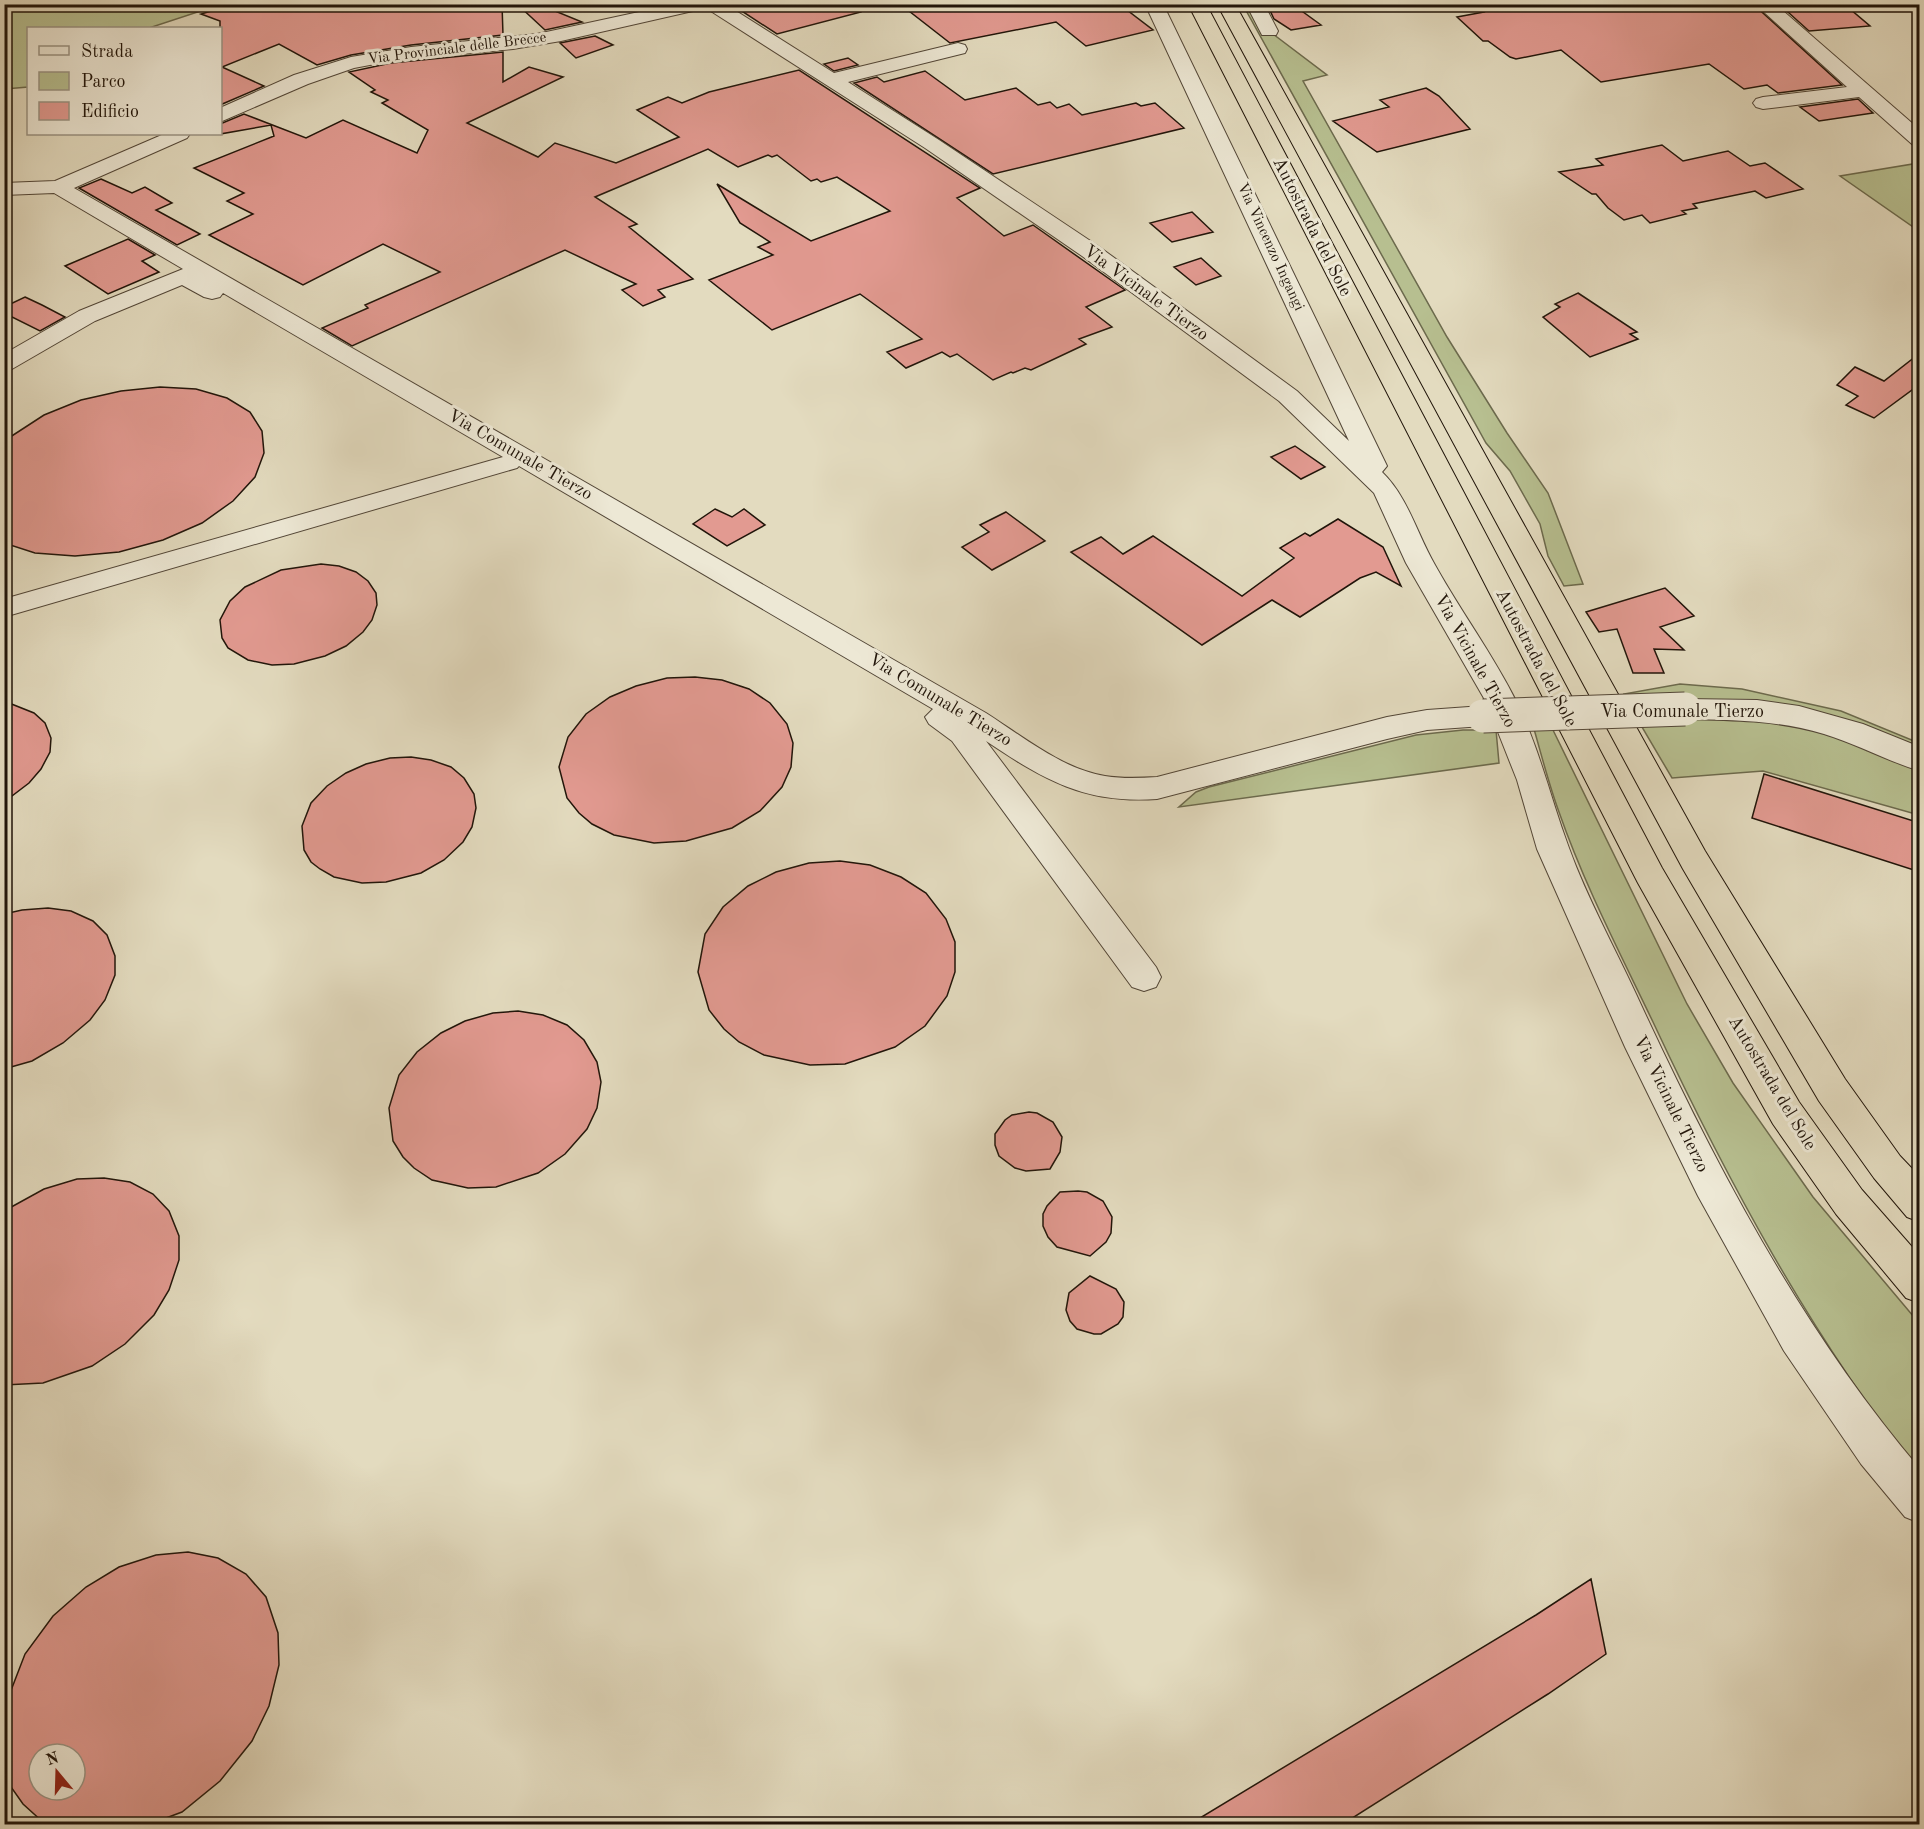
<svg xmlns="http://www.w3.org/2000/svg" width="1924" height="1829" viewBox="0 0 1924 1829" font-family="'Old Standard TT',serif">
	<style>
		.green { fill: #b7bf90; stroke: #6c6a4d; stroke-width: 1.5 }
		.building { fill: #e29a91; stroke: #21150a; stroke-width: 1.5; fill-rule: evenodd }
		.lines { fill: none; stroke-linecap: round; stroke-linejoin: round }
		.minor-casing { stroke: #524637; stroke-width: 2 }
		.highway-casing { stroke: #21150a; stroke-width: 2 }
		.minor { fill: #ede8d5; fill-rule: evenodd }
		.highway { fill: #e3dbbf; fill-rule: evenodd }
		.minor-bridge-casing { stroke: #524637; stroke-width: 35; stroke-linecap: butt }
		.minor-bridge { stroke: #ede8d5; stroke-width: 33 }
		.labels { text-anchor: middle; dominant-baseline: central; stroke-width: 6; stroke-linejoin: round; paint-order: stroke }
		.far-street-label { font-size: 15px; fill: #21150a; stroke: #ede8d5 }
		.street-label { font-size: 18px; fill: #21150a; stroke: #ede8d5 }
	</style>
	<rect width="100%" height="100%" fill="#e3dbbf"/>
	<filter id="stains"><feTurbulence type="fractalNoise" baseFrequency=".00333" numOctaves="4"/><feColorMatrix values="0 0 0 0 .2 0 0 0 0 .09 0 0 0 0 .02 0 0 0 .5 -.17"/></filter>
	<radialGradient id="worn" r=".72"><stop offset=".6" stop-color="#630" stop-opacity="0"/><stop offset="1" stop-color="#630" stop-opacity=".3"/></radialGradient>
	<path class="green" d="M5,4H219V5L149,28H28V87L5,89Z
		M1243,5H1250L1273,34L1327,75L1303,81L1447,337L1507,433L1548,493L1583,584L1564,586L1548,556L1540,524L1510,471L1486,443Z
		M1919,163V231L1840,176Z
		M1680,684L1742,689L1841,711L1919,743V752L1893,739L1629,702L1624,694Z
		M1727,718C1762,720 1796,723 1829,733C1861,742 1890,757 1919,771V815L1763,771L1672,778L1639,722Z
		M1552,728L1687,1004L1733,1083L1813,1197L1919,1323V1473C1811,1336 1727,1180 1653,1022C1620,953 1584,884 1559,812C1549,785 1542,757 1534,729Z
		M1463,730H1496L1499,763L1179,807L1196,792L1209,787L1416,735Z"/>
	<path class="building" d="M235,4H502L503,35L411,45L351,55L317,65L279,44L222,67L264,86L220,105V21L201,14Z
		M517,4H538L582,22L545,30Z
		M731,4H860L861,12L777,34Z
		M900,4H1119L1153,30L1086,46L1056,22L950,43Z
		M1267,4H1292L1321,25L1291,30L1274,19Z
		M1476,4H1634L1641,10L1753,4L1842,85L1778,93L1767,85L1744,89L1709,64L1601,82L1561,50L1516,59L1510,57L1488,41H1483L1457,17L1484,12Z
		M1779,4H1844L1870,26L1809,31Z
		M595,36L613,45L576,58L560,43Z
		M503,52V82L529,67L563,77L467,123L538,157L555,143L616,163L679,137L637,110L668,97L682,103L709,92L799,70L980,188L957,198L1004,236L1033,225L1125,290L1086,307L1112,327L1079,339L1086,344L1031,370L1025,368L1013,373L1011,372L993,380L957,354L950,357L942,352L906,368L887,352L922,339L860,294L772,330L709,280L773,255L758,247L770,242L740,223L717,184L811,241L890,211L837,177L821,182L817,179L811,181L777,155L772,157L768,155L738,167L708,149L595,197L637,224L629,227L693,279L658,290L665,297L643,306L622,290L636,284L565,250L352,346L322,328L368,308L365,305L440,272L383,244L303,285L209,235L253,214L227,201L244,193L194,168L274,136L271,125L220,134V124L244,114L306,138L343,120L417,153L428,130L382,103L388,100L371,92L375,90L349,72L391,63Z
		M848,58L858,65L834,71L824,64Z
		M925,71L965,100L1016,88L1038,105L1050,102L1057,108L1069,104L1082,115L1136,103L1141,106L1155,103L1184,128L993,174L854,83L877,77L884,82Z
		M1426,88L1439,96L1470,129L1377,152L1333,121L1389,107L1380,100Z
		M1858,99L1873,113L1819,121L1800,107Z
		M1662,145L1683,161L1728,151L1750,166L1765,163L1803,189L1766,198L1755,191L1693,204L1697,208L1682,211L1686,214L1650,223L1642,215L1624,220L1608,208L1596,194H1592L1559,172L1603,165L1596,159Z
		M101,179L132,193L145,187L172,203L156,210L200,234L177,245L79,188Z
		M1192,212L1213,232L1172,242L1150,223Z
		M128,239L155,255L142,261L159,272L108,294L65,266Z
		M1201,258L1221,276L1196,285L1174,267Z
		M1578,293L1637,332L1630,334L1638,339L1590,357L1543,317L1560,307L1555,304Z
		M25,297L42,305L65,317L40,331L4,313V307Z
		M1920,353V384L1874,418L1846,405L1858,396L1837,385L1855,367L1884,381Z
		M160,387L196,389L227,398L250,412L262,431L264,453L255,477L233,501L202,523L163,540L119,552L75,556L35,553L4,543V441L44,415L81,400L121,391Z
		M1295,446L1325,467L1301,479L1271,457Z
		M715,509L732,517L744,509L765,525L727,546L693,524Z
		M1006,512L1045,541L992,570L962,547L989,532L980,525Z
		M1338,519L1383,547L1401,586L1376,572L1360,578L1300,617L1272,600L1202,645L1071,552L1101,537L1123,554L1153,536L1242,596L1294,558L1280,548L1305,533L1310,536Z
		M321,564L339,566L356,572L368,581L376,593L377,605L372,620L363,632L346,646L325,656L294,664L272,665L248,660L228,648L222,638L220,620L230,601L245,587L281,570Z
		M1665,588L1694,616L1660,627L1684,650L1654,649L1664,673H1633L1617,629L1599,632L1586,612Z
		M695,677L722,680L749,689L770,703L787,724L793,743L791,767L782,787L760,811L732,828L686,841L654,843L614,835L592,824L579,813L567,798L559,767L568,737L586,714L610,697L636,686L667,678Z
		M4,701L34,713L45,723L51,738L50,752L41,769L29,783L4,802Z
		M411,757L431,760L451,767L464,778L474,794L476,808L472,827L463,842L444,860L421,873L386,882L362,883L334,877L320,869L311,862L304,850L302,826L311,803L327,786L346,773L366,764L390,758Z
		M1764,774L1920,823V872L1752,818Z
		M840,861L870,865L901,877L926,893L946,919L955,942V972L947,996L925,1026L895,1047L845,1064L810,1065L764,1055L739,1042L724,1029L709,1010L698,972L705,934L723,907L748,886L776,872L809,863Z
		M48,908L71,911L93,921L107,935L115,956V975L105,1000L90,1020L63,1043L32,1061L4,1069V914L22,910Z
		M518,1011L543,1015L567,1025L584,1040L597,1062L601,1082L597,1108L587,1129L565,1154L538,1173L496,1187L468,1188L432,1180L414,1168L403,1157L393,1141L389,1108L399,1075L417,1052L441,1033L465,1021L493,1013Z
		M1029,1112L1037,1113L1053,1122L1062,1137L1060,1152L1050,1169L1026,1171L1015,1168L999,1156L995,1145V1134L1005,1120L1012,1115Z
		M104,1178L130,1182L153,1194L169,1211L179,1236V1260L169,1290L154,1315L125,1344L92,1366L43,1383L4,1385V1211L44,1189L77,1179Z
		M1078,1191L1087,1192L1103,1201L1112,1217L1111,1233L1106,1242L1090,1256L1057,1247L1048,1237L1043,1226V1214L1047,1206L1060,1192Z
		M1090,1276L1116,1289L1124,1302L1123,1317L1118,1324L1101,1334H1094L1077,1329L1070,1321L1066,1310L1069,1293Z
		M188,1552L218,1558L246,1574L266,1597L278,1633L279,1665L269,1706L252,1741L220,1781L182,1812L150,1824L44,1823L23,1804L11,1787L4,1764L5,1706L25,1654L53,1616L86,1587L119,1567L156,1555ZM39,1754H75V1790H39Z
		M1591,1579L1606,1654L1548,1694L1343,1824H1190L1536,1615Z"/>
	<g class="lines">
		<g class="minor-casing">
			<path id="minor" d="M676,4H725L834,73L958,43L965,45L967,49L965,53L848,82L939,140L1098,246L1297,391L1349,441L1145,4H1163L1387,466L1382,472C1408,497 1417,534 1435,565C1461,612 1494,656 1517,703C1540,750 1551,800 1569,848C1587,898 1614,946 1636,994C1713,1161 1800,1328 1920,1469V1523L1905,1517L1861,1464L1784,1351L1698,1196L1625,1047L1537,849L1517,780L1494,722L1483,726L1427,730L1387,739L1157,799C1085,804 1044,780 986,741L1156,967L1161,977L1156,987L1144,991L1132,987L952,741L929,724L925,717L933,709L519,466L517,468L4,617V599L503,457L223,293L220,297L212,299L204,297L182,285L95,321L12,369L4,371V354L79,311L183,269L54,193L4,195V183L55,181L164,134H190L187,138L74,188L986,713C1022,736 1062,769 1105,776C1123,779 1140,778 1157,777L1387,717L1427,710L1483,706L1489,707L1406,563L1374,493L1279,401L1082,256L925,148L706,8L561,41L513,49L391,61L354,68L308,84L220,122V108L294,75L351,57L411,47L537,34Z
				M1246,4H1264L1278,31L1276,35H1262Z
				M1755,4H1775L1920,130V147L1913,145L1859,97L1763,109L1756,107L1753,103L1756,99L1763,97L1847,87Z
				M1685,699L1757,700L1799,706L1863,724L1920,747V771C1887,761 1857,744 1824,734C1778,720 1732,720 1685,719L1675,716L1670,709L1675,702Z"/>
		</g>
		<g class="highway-casing">
			<path id="highway" d="M1188,4H1206L1662,868L1799,1102L1862,1190L1920,1256V1303L1906,1298L1836,1214L1773,1124L1638,883Z
				M1217,4H1235L1705,851L1845,1079L1900,1156L1920,1177V1222L1907,1217L1874,1178L1819,1101L1683,869Z"/>
		</g>
		<use href="#minor" class="minor"/>
		<use href="#highway" class="highway"/>
		<g class="minor-bridge-casing">
			<path id="minor-bridge" d="M1483,716L1685,709"/>
		</g>
		<use href="#minor-bridge" class="minor-bridge"/>
	</g>
	<g class="labels">
		<g class="far-street-label">
			<text transform="translate(457 49) rotate(-7)">Via Provinciale delle Brecce</text>
			<text transform="translate(1270 247) rotate(65)">Via Vincenzo Ingangi</text>
		</g>
		<g class="street-label">
			<text transform="translate(1312 227) rotate(63)">Autostrada del Sole</text>
			<text transform="translate(1146 293) rotate(36)">Via Vicinale Tierzo</text>
			<text transform="translate(520 455) rotate(30)">Via Comunale Tierzo</text>
			<text transform="translate(1536 658) rotate(62)">Autostrada del Sole</text>
			<text transform="translate(1475 661) rotate(61)">Via Vicinale Tierzo</text>
			<text transform="translate(940 700) rotate(31)">Via Comunale Tierzo</text>
			<text x="1682" y="712">Via Comunale Tierzo</text>
			<text transform="translate(1772 1083) rotate(59)">Autostrada del Sole</text>
			<text transform="translate(1671 1104) rotate(64)">Via Vicinale Tierzo</text>
		</g>
	</g>
	<rect width="1924" height="1829" fill="none" stroke="#e3dbbf" stroke-width="24"/>
	<rect x="6" y="6" width="1912" height="1817" fill="none" stroke="#21150a" stroke-width="3"/>
	<rect x="12" y="12" width="1900" height="1805" fill="none" stroke="#21150a" stroke-width="1.5"/>
	<rect x="27" y="27" width="195" height="108" fill="#ede8d5" stroke="#9b9484" stroke-width="1.5"/>
	<rect x="39" y="46" width="30" height="9" fill="#ede8d5" stroke="#9b9484" stroke-width="1.5"/>
	<text x="81" y="57" font-size="18" fill="#21150a">Strada</text>
	<rect x="39" y="72" width="30" height="18" fill="#b7bf90" stroke="#9b9484" stroke-width="1.5"/>
	<text x="81" y="87" font-size="18" fill="#21150a">Parco</text>
	<rect x="39" y="102" width="30" height="18" fill="#e29a91" stroke="#9b9484" stroke-width="1.5"/>
	<text x="81" y="117" font-size="18" fill="#21150a">Edificio</text>
	<g transform="translate(57 1772) rotate(341)"><circle r="28" fill="#ede8d5" stroke="#9b9484" stroke-width="1.5"/>
	<path d="M0-4.5L10 22L0 15L-10 22Z" fill="#8f2418"/>
	<text y="-9" font-size="16" font-weight="bold" text-anchor="middle" fill="#21150a">N</text>
	</g>
	<rect width="100%" height="100%" filter="url(#stains)"/>
	<rect width="100%" height="100%" fill="url(#worn)"/>
</svg>
